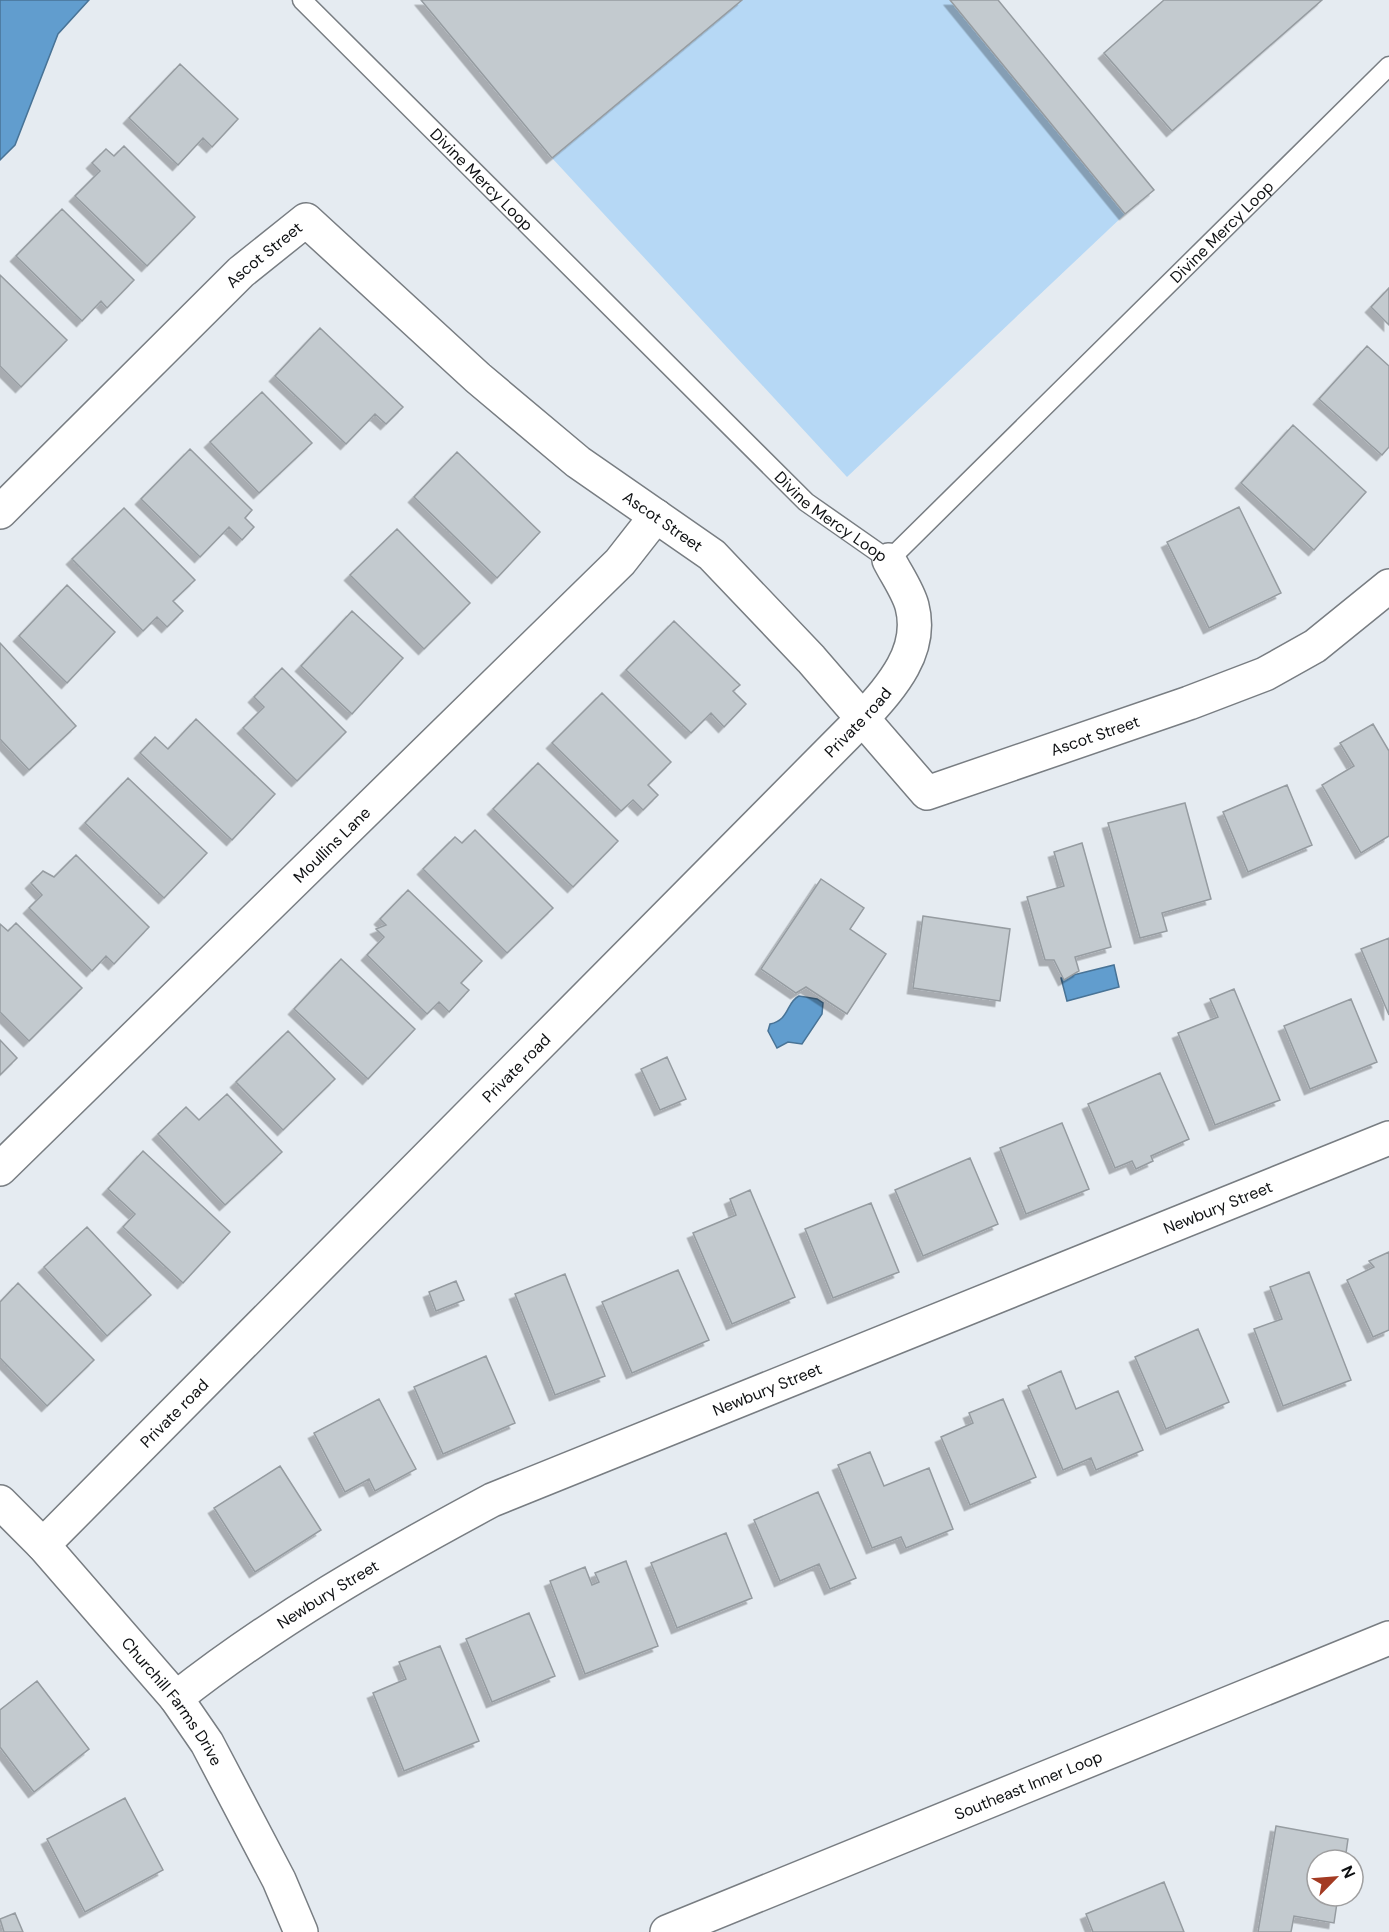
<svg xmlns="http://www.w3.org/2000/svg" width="1389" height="1932" viewBox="0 0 1389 1932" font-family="'DM Sans',sans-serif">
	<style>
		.green { fill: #b6d8f5 }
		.water { fill: #619dce; stroke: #487396; stroke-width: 1.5 }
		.building { fill: #c3cacf; stroke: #969ca1; stroke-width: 1.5; filter: url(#shadow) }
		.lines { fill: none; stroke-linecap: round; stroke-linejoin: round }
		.service-casing { stroke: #787d82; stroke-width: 21 }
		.minor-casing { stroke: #787d82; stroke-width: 36 }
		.tertiary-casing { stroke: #787d82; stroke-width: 36 }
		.secondary-casing { stroke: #787d82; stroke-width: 36 }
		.service { stroke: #fff; stroke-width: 18 }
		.minor { stroke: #fff; stroke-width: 33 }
		.tertiary { stroke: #fff; stroke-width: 33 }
		.secondary { stroke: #fff; stroke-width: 33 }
		.labels { text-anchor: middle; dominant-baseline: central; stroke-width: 4.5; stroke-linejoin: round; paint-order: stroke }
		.street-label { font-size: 16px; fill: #0e1012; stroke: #fff }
	</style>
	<defs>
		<filter id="shadow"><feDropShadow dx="-5.5" dy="5.5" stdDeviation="0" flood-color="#0004"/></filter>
	</defs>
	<rect width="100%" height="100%" fill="#e5ebf1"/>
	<path class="green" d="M742,0H950L1125,214L847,477L552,158Z"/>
	<path class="water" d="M0,0H89L58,34L15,145L0,160Z
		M1114,965L1119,987L1067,1001L1061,978Z
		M799,996L817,999L823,1003L822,1014L802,1044L788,1042L777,1048L768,1031L770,1024C790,1020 786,1002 799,996Z"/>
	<path class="building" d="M421,0H742L552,158Z
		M950,0H998L1154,190L1125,214Z
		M1164,0H1322L1172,131L1104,53Z
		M180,64L238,119L212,147L203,138L178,165L129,118Z
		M124,146L195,217L147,266L75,196L100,171L92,163L106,149L114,156Z
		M62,209L134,280L107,308L101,301L82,321L16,256Z
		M0,275L67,340L21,387L0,366Z
		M1389,288V325L1371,307Z
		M320,328L403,407L386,424L375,414L346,444L275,376Z
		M1367,346L1389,366V447L1382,455L1319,399Z
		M262,392L312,443L259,493L210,442Z
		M1293,425L1366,492L1314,550L1241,483Z
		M190,449L252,510L245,518L254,527L242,540L229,527L200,557L141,499Z
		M457,452L540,532L497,578L414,497Z
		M1239,507L1281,593L1209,628L1167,542Z
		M124,508L195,580L173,601L183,611L167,627L157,617L143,631L72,559Z
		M397,529L470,603L424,649L350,575Z
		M67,585L115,632L67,683L19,636Z
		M352,611L403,658L352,714L301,666Z
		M674,621L740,685L733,691L746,704L724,727L711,713L691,733L626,670Z
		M0,643L76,726L29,770L0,739Z
		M282,668L346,732L297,781L243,728L264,707L254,697Z
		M602,693L671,762L648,785L658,795L643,810L633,800L621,811L552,743Z
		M196,719L275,794L232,840L140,753L155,737L168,749Z
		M1373,724L1389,751V836L1361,853L1322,785L1354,766L1340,743Z
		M538,763L618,841L573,887L493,809Z
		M128,778L207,853L164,898L85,823Z
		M1287,785L1312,845L1248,872L1223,812Z
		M1185,803L1211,899L1162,913L1167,931L1140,938L1108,823Z
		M475,830L553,908L507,953L423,869L455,837L462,843Z
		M1082,843L1111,947L1075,957L1079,971L1064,980L1054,960H1045L1027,897L1064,886L1054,852Z
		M76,855L149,927L114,964L106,956L92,971L29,908L42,895L31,883L43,871L54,877Z
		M821,879L864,908L850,929L886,954L847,1014L806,987L796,993L761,969Z
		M408,890L482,961L461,983L469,990L449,1012L439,1002L427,1014L367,955L384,937L376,929L386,925L380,919Z
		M923,916L1010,929L1000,1001L913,988Z
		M16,923L82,988L29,1041L0,1012V924L8,931Z
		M1389,938V1015L1361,949Z
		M341,959L415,1029L368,1079L294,1009Z
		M1234,989L1280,1100L1215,1125L1178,1033L1218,1017L1210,999Z
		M1351,999L1377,1062L1310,1089L1284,1026Z
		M288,1031L335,1079L283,1130L236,1082Z
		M0,1040L17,1058L0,1075Z
		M667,1057L686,1099L660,1110L641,1069Z
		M1160,1073L1189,1139L1151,1156L1153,1161L1136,1169L1132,1161L1115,1168L1088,1104Z
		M227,1094L282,1152L225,1205L158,1134L186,1107L199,1120Z
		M1062,1123L1089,1189L1026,1214L1000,1148Z
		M143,1151L230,1232L183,1283L123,1227L135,1214L108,1189Z
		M970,1158L998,1224L923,1256L895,1190Z
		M750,1190L795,1297L732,1324L693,1233L736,1215L730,1199Z
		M871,1203L899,1272L833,1298L805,1229Z
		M87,1227L151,1295L107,1336L44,1267Z
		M1389,1252V1330L1373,1337L1347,1280L1374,1267L1369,1261Z
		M678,1270L709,1340L632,1373L602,1302Z
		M1309,1272L1351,1380L1283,1406L1254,1329L1282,1319L1270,1287Z
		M565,1274L605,1376L555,1395L515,1294Z
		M456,1281L464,1300L436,1311L429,1292Z
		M18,1283L94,1360L47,1406L0,1358V1302Z
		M1198,1329L1229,1402L1166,1429L1135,1357Z
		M486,1356L515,1423L443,1454L414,1387Z
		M1061,1371L1076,1409L1118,1391L1143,1450L1096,1470L1091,1458L1063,1470L1028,1386Z
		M379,1399L416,1469L375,1491L369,1479L345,1492L314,1433Z
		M1003,1399L1036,1477L970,1505L941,1437L973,1423L969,1413Z
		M870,1452L884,1486L929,1468L953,1529L906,1548L901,1537L872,1548L838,1465Z
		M280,1466L321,1530L255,1572L214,1508Z
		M818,1492L856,1578L830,1589L819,1564L780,1581L754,1520Z
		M726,1533L752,1598L677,1628L651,1563Z
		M626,1561L658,1646L585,1674L550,1581L585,1567L592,1585L599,1582L595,1573Z
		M529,1613L555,1676L492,1702L466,1639Z
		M440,1646L479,1741L404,1771L373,1693L406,1679L399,1662Z
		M37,1681L89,1749L34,1792L0,1747V1710Z
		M125,1798L163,1870L85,1912L47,1839Z
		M1276,1826L1348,1839L1345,1860H1317V1896H1338L1334,1923L1294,1916L1291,1932H1258Z
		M1164,1882L1184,1932H1093L1086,1914Z
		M15,1913L23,1932H4L0,1919Z"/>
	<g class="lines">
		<g class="service-casing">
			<g id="service">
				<path id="s1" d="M302,0L806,502L889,560L1389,66"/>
			</g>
		</g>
		<g class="minor-casing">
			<g id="minor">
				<path id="s2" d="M0,512L241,272L306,220L478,378L578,462L712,555L811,659L927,793L1189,703L1265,674L1315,646L1389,586"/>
				<path id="s3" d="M0,1169L620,562L656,516"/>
				<path id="s4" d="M43,1545L862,719C890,688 924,652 912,606C908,591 896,574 889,560"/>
				<path id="s5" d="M176,1698C275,1620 382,1559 492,1500L1389,1138"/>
			</g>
		</g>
		<g class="tertiary-casing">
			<g id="tertiary">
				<path id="s6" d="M0,1502L43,1545L176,1698L207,1743L279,1880L301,1932"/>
			</g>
		</g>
		<g class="secondary-casing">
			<g id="secondary">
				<path id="s7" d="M667,1932L1389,1638"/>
			</g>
		</g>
		<use href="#service" class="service"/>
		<use href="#minor" class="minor"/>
		<use href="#tertiary" class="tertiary"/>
		<use href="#secondary" class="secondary"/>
	</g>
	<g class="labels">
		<g class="street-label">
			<text stroke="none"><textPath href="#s1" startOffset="254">Divine Mercy Loop</textPath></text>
			<text stroke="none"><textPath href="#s1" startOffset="1280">Divine Mercy Loop</textPath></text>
			<text stroke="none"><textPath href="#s2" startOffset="369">Ascot Street</textPath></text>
			<text stroke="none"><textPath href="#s1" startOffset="740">Divine Mercy Loop</textPath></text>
			<text stroke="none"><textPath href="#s2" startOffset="891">Ascot Street</textPath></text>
			<text stroke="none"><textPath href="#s4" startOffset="1158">Private road</textPath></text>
			<text stroke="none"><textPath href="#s2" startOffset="1449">Ascot Street</textPath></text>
			<text stroke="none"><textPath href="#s3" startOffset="464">Moullins Lane</textPath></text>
			<text stroke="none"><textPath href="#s4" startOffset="672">Private road</textPath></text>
			<text stroke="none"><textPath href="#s5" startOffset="1156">Newbury Street</textPath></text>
			<text stroke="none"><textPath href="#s5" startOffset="670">Newbury Street</textPath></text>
			<text stroke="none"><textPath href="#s4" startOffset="186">Private road</textPath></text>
			<text stroke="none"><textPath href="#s5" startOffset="184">Newbury Street</textPath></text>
			<text stroke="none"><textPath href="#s6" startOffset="264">Churchill Farms Drive</textPath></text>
			<text stroke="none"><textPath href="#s7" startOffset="390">Southeast Inner Loop</textPath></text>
		</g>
	</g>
	<g transform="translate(1335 1878) rotate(65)"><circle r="28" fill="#ffffff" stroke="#9f9fa0" stroke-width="1.5"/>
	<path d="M0-4.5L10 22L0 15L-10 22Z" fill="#a33a22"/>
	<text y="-9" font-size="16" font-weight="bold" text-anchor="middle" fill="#0e1012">N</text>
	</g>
</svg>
